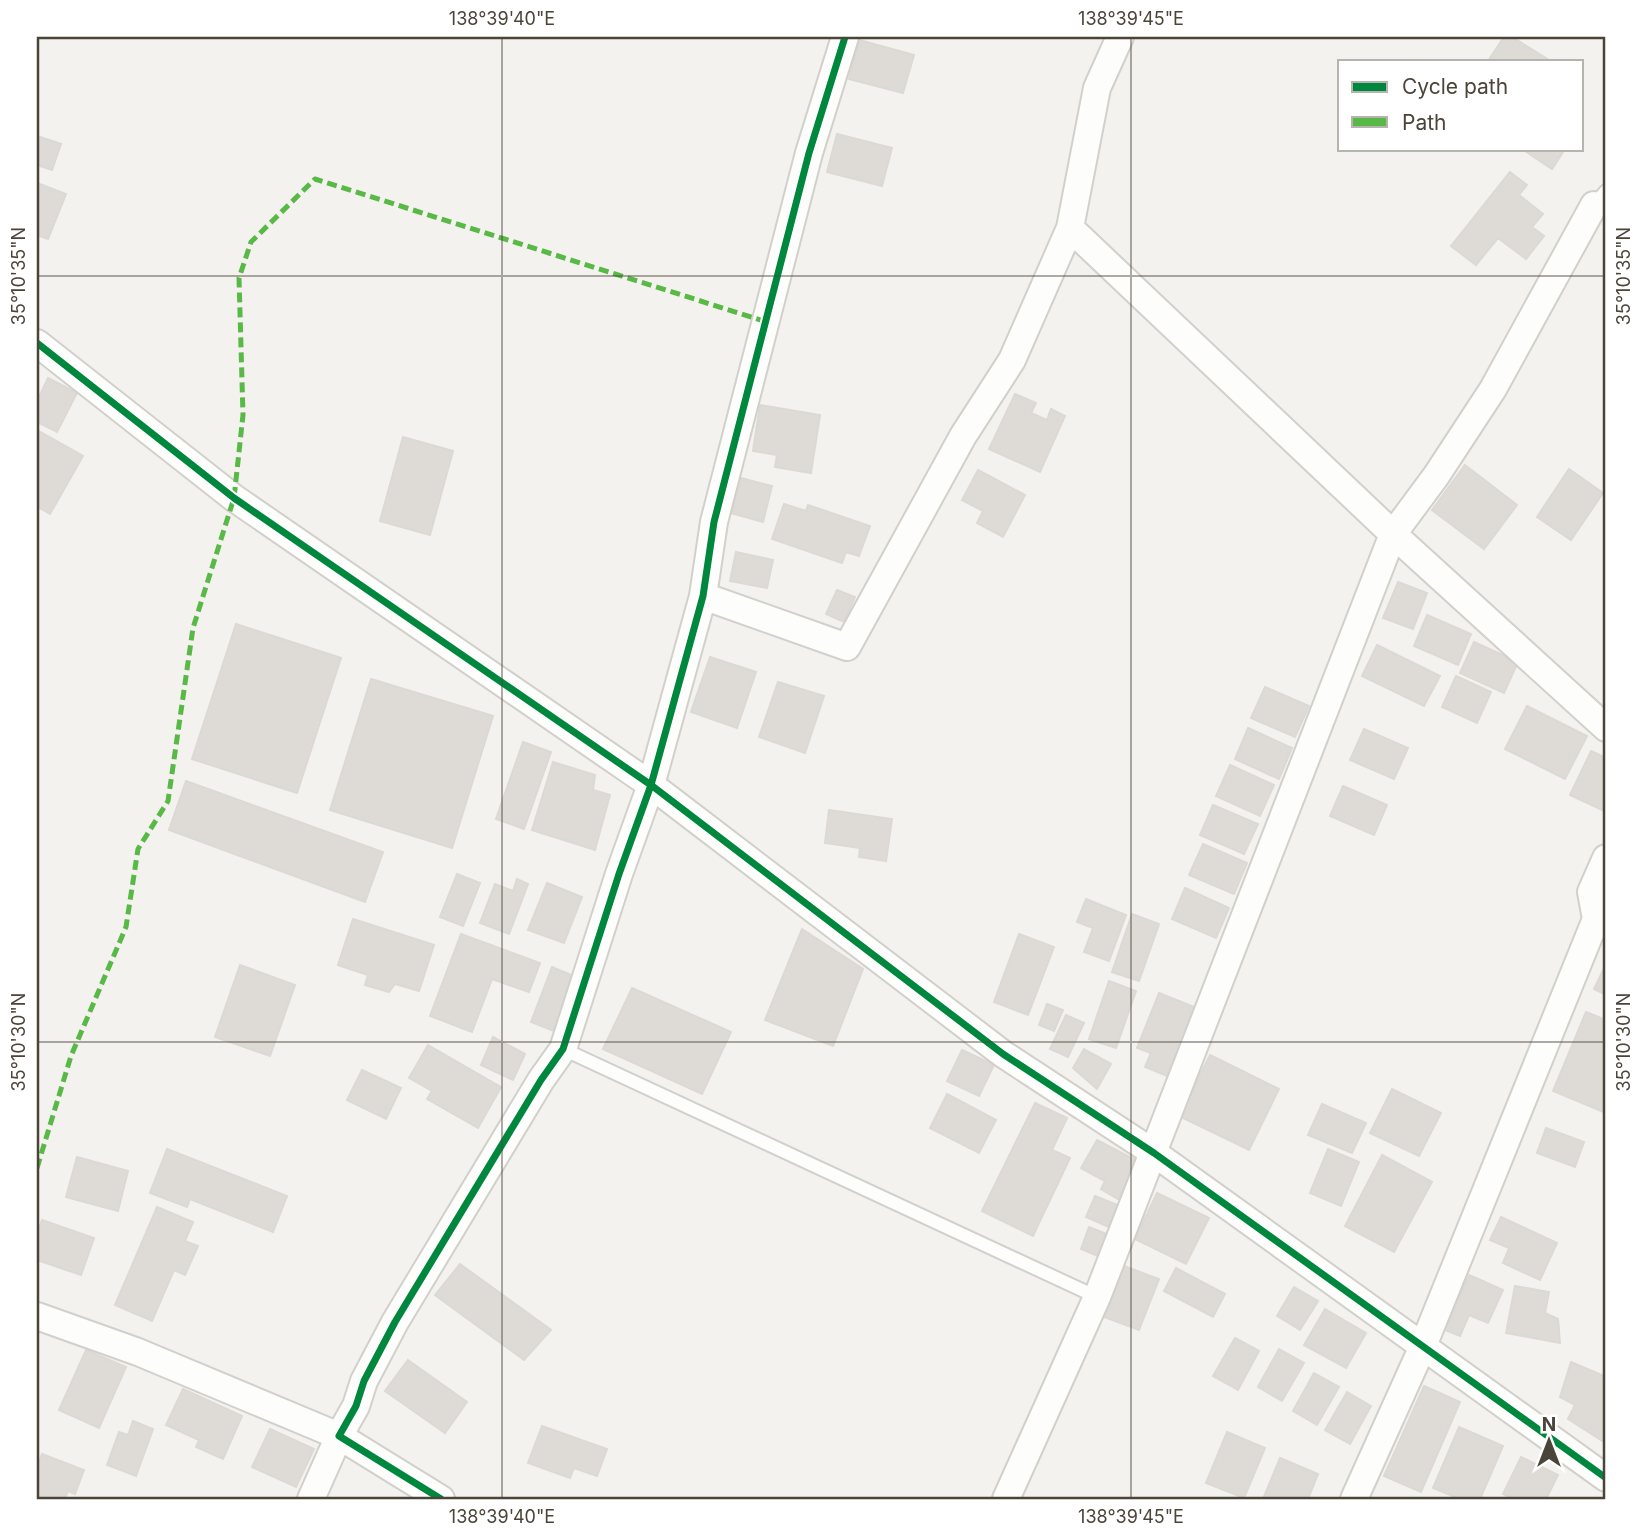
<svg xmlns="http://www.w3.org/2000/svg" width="1643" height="1536" viewBox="0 0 1643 1536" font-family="Inter,sans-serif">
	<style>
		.building { fill: #dedbd6; stroke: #dcd9d4; stroke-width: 2 }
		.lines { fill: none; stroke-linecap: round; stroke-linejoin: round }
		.lane-casing { stroke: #d2d0cb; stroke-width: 16 }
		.street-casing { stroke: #d2d0cb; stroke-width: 30 }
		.lane { stroke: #fdfdfc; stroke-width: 12 }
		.street { stroke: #fdfdfc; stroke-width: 26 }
		.quiet { stroke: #58b947; stroke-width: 5; stroke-dasharray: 10 5; stroke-linecap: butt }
		.cycleway-casing { stroke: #fff; stroke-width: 11 }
		.cycleway { stroke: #00873e; stroke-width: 7 }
		.ticks { fill: none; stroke: #4b4439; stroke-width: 2; stroke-opacity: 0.45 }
		.neatline { fill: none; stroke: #4b4439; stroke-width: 2.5 }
		.ticks-label { font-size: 18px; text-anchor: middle; fill: #4b4439 }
	</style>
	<rect width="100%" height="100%" fill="#f4f2ee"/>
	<path class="building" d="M1504,37H1512L1549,60L1488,61Z
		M859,40L914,55L903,93L849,79Z
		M837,134L892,148L882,186L827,172Z
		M37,136L61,144L52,170L37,165Z
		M1522,149H1565L1552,169Z
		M1510,172L1527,185L1519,195L1543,214L1532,227L1544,236L1526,259L1498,238L1476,265L1451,246Z
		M37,183L66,194L48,239L37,235Z
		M48,378L77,393L57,432L37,422V401Z
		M1015,394L1036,403L1031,413L1047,420L1051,409L1065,416L1040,472L989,449Z
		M760,405L820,415L811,473L775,467L777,455L753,451Z
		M37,430L83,456L50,514L38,507L37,509Z
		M403,437L453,451L430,535L380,521Z
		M1465,465L1517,505L1484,549L1432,510Z
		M1569,469L1603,493L1571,540L1537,517Z
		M978,470L1025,495L1003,537L977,523L983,511L962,500Z
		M741,478L772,486L763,522L731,513Z
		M784,504L806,511L808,505L870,526L859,556L846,552L842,563L772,539Z
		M736,552L773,560L767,588L730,581Z
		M1398,582L1427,593L1413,629L1383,618Z
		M837,590L855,597L844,622L826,614Z
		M1427,615L1471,634L1458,665L1414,646Z
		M236,624L341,658L297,793L192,759Z
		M1474,642L1518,662L1504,693L1460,673Z
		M1377,645L1440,676L1424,706L1362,676Z
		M710,657L756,672L737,728L691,712Z
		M1456,676L1491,692L1477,723L1442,707Z
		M371,679L493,716L452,848L330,810Z
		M778,682L824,696L805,753L759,737Z
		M1265,687L1309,706L1295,737L1251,718Z
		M1527,706L1587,736L1565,779L1505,749Z
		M1248,728L1292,748L1279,779L1235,759Z
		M1364,729L1408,748L1394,779L1350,760Z
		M523,742L551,752L524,829L496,819Z
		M1591,751L1606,758V801L1602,810L1570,795Z
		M553,762L595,775L593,790L610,795L595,850L532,830Z
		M1230,765L1274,785L1260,816L1216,796Z
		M186,781L383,852L365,902L169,830Z
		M1343,786L1387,805L1374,835L1330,816Z
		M1213,805L1258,824L1244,854L1200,835Z
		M829,810L892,819L886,861L859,857L860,848L825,843Z
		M1203,844L1247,863L1234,894L1189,875Z
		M457,874L480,883L463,926L440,917Z
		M517,879L528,884L509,934L480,923L495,884L513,891Z
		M547,883L582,897L564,943L528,930Z
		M1185,888L1229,908L1216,938L1172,919Z
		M1086,899L1126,915L1109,961L1084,952L1093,928L1077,922Z
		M1132,914L1159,924L1139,981L1112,972Z
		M353,919L434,945L419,991L395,984L389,992L365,985L368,975L338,965Z
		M802,929L863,969L833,1046L765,1020Z
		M461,934L540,963L529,992L492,979L472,1032L430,1016Z
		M1019,934L1054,947L1028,1015L994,1002Z
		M1606,964V995L1594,989Z
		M240,965L295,985L270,1056L215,1037Z
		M552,967L576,977L554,1031L531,1022Z
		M1109,981L1136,991L1116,1048L1089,1039Z
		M632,988L731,1032L702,1094L603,1049Z
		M1159,993L1199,1009L1172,1078L1145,1067L1151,1053L1137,1048Z
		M1047,1004L1063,1010L1054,1031L1039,1025Z
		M1586,1012L1606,1020V1113L1553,1091Z
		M1066,1015L1084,1023L1068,1057L1050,1049Z
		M493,1037L525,1054L513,1080L481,1065Z
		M428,1045L501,1087L478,1128L427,1099L432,1091L409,1078Z
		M1084,1049L1111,1064L1097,1089L1073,1068Z
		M962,1050L994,1065L979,1096L947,1081Z
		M1210,1055L1279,1089L1249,1150L1179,1116Z
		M362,1070L401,1088L386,1119L347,1100Z
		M1392,1089L1441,1113L1419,1156L1370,1133Z
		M947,1094L996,1120L979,1153L930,1128Z
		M1035,1103L1067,1118L1052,1150L1070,1158L1033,1236L982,1211Z
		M1322,1104L1366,1123L1352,1153L1308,1135Z
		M1546,1128L1584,1142L1575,1167L1537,1153Z
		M1097,1140L1139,1162L1118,1199L1101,1189L1105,1181L1081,1168Z
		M167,1149L287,1196L273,1232L190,1199L187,1207L150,1193Z
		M1328,1149L1359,1162L1341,1206L1310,1193Z
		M1382,1155L1432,1182L1394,1252L1345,1226Z
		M77,1157L128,1171L118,1211L66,1197Z
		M1157,1193L1209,1218L1186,1264L1135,1239Z
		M1095,1196L1120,1206L1111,1228L1086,1217Z
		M157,1207L193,1222L185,1241L198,1246L185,1275L174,1270L152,1321L115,1305Z
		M1501,1217L1557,1243L1540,1280L1503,1263L1509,1248L1490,1240Z
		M42,1220L94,1238L81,1275L37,1260V1235Z
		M1089,1227L1109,1235L1100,1257L1081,1249Z
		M460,1264L551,1330L524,1360L435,1295Z
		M1124,1266L1159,1279L1139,1330L1104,1317Z
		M1176,1268L1225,1294L1213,1317L1164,1291Z
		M1469,1275L1503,1290L1488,1323L1469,1315L1460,1336L1445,1330Z
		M1515,1286L1549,1292L1545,1313L1558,1319L1560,1343L1506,1333Z
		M1294,1287L1318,1301L1300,1330L1277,1316Z
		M1325,1309L1366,1333L1346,1368L1304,1345Z
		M1235,1338L1259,1351L1238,1390L1213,1376Z
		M1279,1349L1304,1363L1282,1401L1258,1387Z
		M86,1350L126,1367L99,1428L59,1410Z
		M408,1360L467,1402L445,1433L385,1391Z
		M1571,1362L1606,1377L1604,1442L1568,1419L1575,1405L1560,1397Z
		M1314,1373L1339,1387L1317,1425L1293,1411Z
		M1424,1386L1460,1402L1421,1492L1384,1476Z
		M183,1389L242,1416L223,1459L196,1447L199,1440L166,1425Z
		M1347,1392L1371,1406L1350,1444L1325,1430Z
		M133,1421L153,1429L136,1476L107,1465L119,1432L128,1435Z
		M542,1426L607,1449L597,1476L574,1468L570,1478L528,1463Z
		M1459,1427L1503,1446L1480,1499H1460L1433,1488Z
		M270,1429L314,1449L296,1487L252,1467Z
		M1227,1432L1265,1448L1244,1498L1206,1483Z
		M42,1454L84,1470L75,1494L68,1491L65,1499L59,1496L57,1499H37V1468Z
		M1521,1457L1558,1475L1546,1499H1514L1503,1494Z
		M1280,1458L1318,1474L1308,1499H1263Z"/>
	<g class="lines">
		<g class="lane-casing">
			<path id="lane" d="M1594,205L1606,191
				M563,1049L1097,1297"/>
		</g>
		<g class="street-casing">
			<path id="street" d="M1070,228L1393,534L1606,728
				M37,343L234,498L651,785L1003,1054L1154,1153L1606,1478
				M703,596L847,647L963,436L1012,360L1070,228L1097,88L1120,37
				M1606,858L1591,892L1596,919L1606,925
				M37,1316L138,1352L339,1436L311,1499
				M441,1499L339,1436L356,1406L364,1381L395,1322L541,1080L563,1049L619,874L651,785L703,596L714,522L809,153L845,37
				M1006,1499L1097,1297L1393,534L1436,476L1493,389L1594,205
				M1354,1499L1423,1346L1596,919"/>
		</g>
		<use href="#lane" class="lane"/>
		<use href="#street" class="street"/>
		<path class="quiet" d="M37,1168L71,1056L126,927L138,849L168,801L193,628L234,498L243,415L239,278L251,242L315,179L767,322"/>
		<g class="cycleway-casing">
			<path id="cycleway" d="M37,343L234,498L651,785L1003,1054L1154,1153L1606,1478
				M441,1499L339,1436L356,1406L364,1381L395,1322L541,1080L563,1049L619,874L651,785L703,596L714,522L809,153L845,37"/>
		</g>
		<use href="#cycleway" class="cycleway"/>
	</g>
	<path class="ticks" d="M502,37V1499M1131,37V1499M37,276H1606M37,1042H1606"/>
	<rect width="1643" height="1536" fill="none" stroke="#ffffff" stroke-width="77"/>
	<rect x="1338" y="60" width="245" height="91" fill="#ffffff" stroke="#b7b4b0" stroke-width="2"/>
	<rect x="1352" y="82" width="35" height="10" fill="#00873e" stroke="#b7b4b0" stroke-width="2"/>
	<text x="1402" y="94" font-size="21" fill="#4b4439">Cycle path</text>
	<rect x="1352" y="117" width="35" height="10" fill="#58b947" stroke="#b7b4b0" stroke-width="2"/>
	<text x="1402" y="130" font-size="21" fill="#4b4439">Path</text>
	<g transform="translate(1549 1441)" stroke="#ffffff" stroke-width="5" paint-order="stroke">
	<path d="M0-5L12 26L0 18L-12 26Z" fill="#4b4439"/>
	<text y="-10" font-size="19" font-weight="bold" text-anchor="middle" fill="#4b4439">N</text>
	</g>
	<rect x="38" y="38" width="1566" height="1460" class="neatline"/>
	<g class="ticks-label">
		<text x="502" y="25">138°39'40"E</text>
		<text x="1131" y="25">138°39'45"E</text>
		<text transform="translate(19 276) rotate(-90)" y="6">35°10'35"N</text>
		<text transform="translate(1624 276) rotate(-90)" y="6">35°10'35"N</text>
		<text transform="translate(19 1042) rotate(-90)" y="6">35°10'30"N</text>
		<text transform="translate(1624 1042) rotate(-90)" y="6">35°10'30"N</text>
		<text x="502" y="1523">138°39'40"E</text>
		<text x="1131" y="1523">138°39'45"E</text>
	</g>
</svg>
